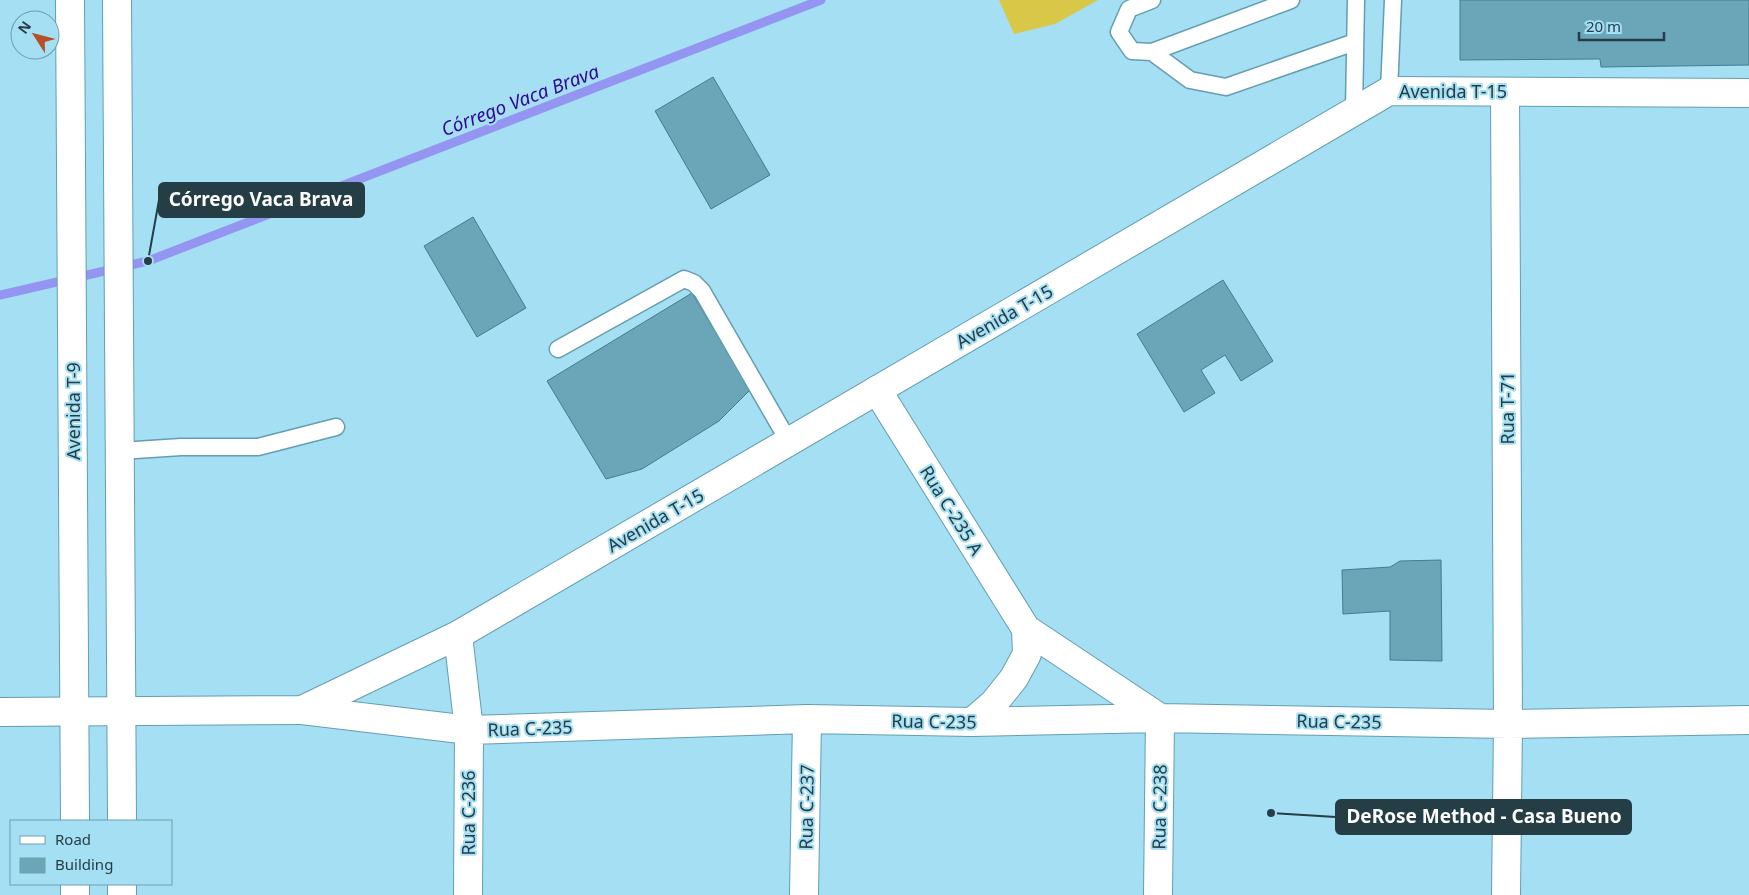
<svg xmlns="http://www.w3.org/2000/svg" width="1749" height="895" viewBox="0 0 1749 895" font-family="'Noto Sans',sans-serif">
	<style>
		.green { fill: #d9c748 }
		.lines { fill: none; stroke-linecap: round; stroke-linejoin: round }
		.stream { stroke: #9395f1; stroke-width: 9 }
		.building { fill: #6ba5b8; stroke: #427c8e }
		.service-casing { stroke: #649eb1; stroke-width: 19 }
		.minor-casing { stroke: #649eb1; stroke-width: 30 }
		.tertiary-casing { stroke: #649eb1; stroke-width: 30 }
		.primary-casing { stroke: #649eb1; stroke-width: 30 }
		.service { stroke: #fff; stroke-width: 16 }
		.minor { stroke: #fff; stroke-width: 28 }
		.tertiary { stroke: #fff; stroke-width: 28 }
		.primary { stroke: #fff; stroke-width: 28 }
		.labels { text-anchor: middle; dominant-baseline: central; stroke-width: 4; stroke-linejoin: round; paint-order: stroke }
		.street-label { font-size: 18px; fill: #253e46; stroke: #a4dff3 }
		.water-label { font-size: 19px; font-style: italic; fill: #320898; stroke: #a4dff3 }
		.leader { fill: none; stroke: #253e46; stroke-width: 2 }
		.callout-dot { fill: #253e46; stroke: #a4dff3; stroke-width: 2 }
		.callout { fill: #253e46; stroke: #253e46; stroke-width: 2 }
		.callout-label { font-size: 19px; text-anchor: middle; font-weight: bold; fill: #fff }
	</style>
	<rect width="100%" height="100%" fill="#a4dff3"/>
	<path class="green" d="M999,0H1098L1055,24L1014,34Z"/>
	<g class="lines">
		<path class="stream" d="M0,295L148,261L821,0"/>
	</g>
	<path class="building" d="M1460,0H1749V65L1601,67L1600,59L1460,60Z
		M713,77L770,175L711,209L655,111Z
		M473,217L526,308L477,337L424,246Z
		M1223,280L1273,361L1241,381L1225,355L1201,370L1215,393L1184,412L1137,334Z
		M692,293L750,390L719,421L642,469L606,479L547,381Z
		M1441,560L1442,661L1390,660V611L1343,614L1342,570L1390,567L1400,561Z"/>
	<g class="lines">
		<g class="service-casing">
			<path id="service" d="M1152,0L1129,9L1119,32L1132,51L1152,52L1291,0
				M1152,52L1190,80L1226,87L1355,42
				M1389,91L1393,0
				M1354,111L1356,0
				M558,349L684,279L694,283L702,291L789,442
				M120,451L181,447H258L336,427"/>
		</g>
		<g class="minor-casing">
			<path id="minor" d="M1505,92L1508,724L1506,895
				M877,390L1026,629L1027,654L1014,678L994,703L972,722
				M1026,629L1160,718
				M302,710L469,730L807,719L972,722L1160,718L1508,724L1749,720
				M468,895L469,730
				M804,895L807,719
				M1158,895L1160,718"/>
		</g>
		<g class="tertiary-casing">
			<path id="tertiary" d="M458,635L469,730
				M0,712L302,710L458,635L1389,91L1749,93"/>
		</g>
		<g class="primary-casing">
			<path id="primary" d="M70,0L75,821
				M117,0L122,821
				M122,884V895
				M75,895V884"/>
		</g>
		<use href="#service" class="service"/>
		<use href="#minor" class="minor"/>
		<use href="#tertiary" class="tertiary"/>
		<use href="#primary" class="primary"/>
	</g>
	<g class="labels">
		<g class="street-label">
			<text x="1453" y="91">Avenida T-15</text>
			<text transform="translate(1004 316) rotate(-30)">Avenida T-15</text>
			<text transform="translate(1507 408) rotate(-90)">Rua T-71</text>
			<text transform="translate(73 411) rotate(-90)">Avenida T-9</text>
			<text transform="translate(952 510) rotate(58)">Rua C-235 A</text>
			<text transform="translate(655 520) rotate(-30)">Avenida T-15</text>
			<text transform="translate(934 721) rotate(1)">Rua C-235</text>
			<text transform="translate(1339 721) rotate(1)">Rua C-235</text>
			<text transform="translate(530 728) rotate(-2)">Rua C-235</text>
			<text transform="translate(806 807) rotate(-89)">Rua C-237</text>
			<text transform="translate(1159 807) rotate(-89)">Rua C-238</text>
			<text transform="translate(468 813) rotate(-90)">Rua C-236</text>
		</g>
		<g class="water-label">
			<text transform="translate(520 100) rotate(-21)">Córrego Vaca Brava</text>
		</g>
	</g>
	<path class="leader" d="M148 261L159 200M1271 813L1336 817"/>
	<g class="callout-dot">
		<circle cx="148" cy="261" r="5"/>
		<circle cx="1271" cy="813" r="5"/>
	</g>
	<g class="callout">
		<rect x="159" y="183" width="205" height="34" rx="5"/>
		<rect x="1336" y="800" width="295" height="34" rx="5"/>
	</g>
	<g class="callout-label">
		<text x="261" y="206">Córrego Vaca Brava</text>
		<text x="1484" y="823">DeRose Method - Casa Bueno</text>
	</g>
	<rect x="10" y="820" width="162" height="65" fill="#a4dff3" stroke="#719fae"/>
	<rect x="20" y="836" width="25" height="8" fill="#ffffff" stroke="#719fae"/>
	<text x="55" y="845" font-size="15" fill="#253e46">Road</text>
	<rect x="20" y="858" width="25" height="15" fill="#6ba5b8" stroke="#719fae"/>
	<text x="55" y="870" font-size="15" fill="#253e46">Building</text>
	<g transform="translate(35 35) rotate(306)"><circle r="24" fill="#a4dff3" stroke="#719fae"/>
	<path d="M0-4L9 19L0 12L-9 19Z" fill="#b75026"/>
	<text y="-8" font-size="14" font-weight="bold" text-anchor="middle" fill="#253e46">N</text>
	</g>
	<path d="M1579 32v8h85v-8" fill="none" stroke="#253e46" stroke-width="2.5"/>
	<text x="1586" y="32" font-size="15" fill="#253e46" stroke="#a4dff3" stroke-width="4" paint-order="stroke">20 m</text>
</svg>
